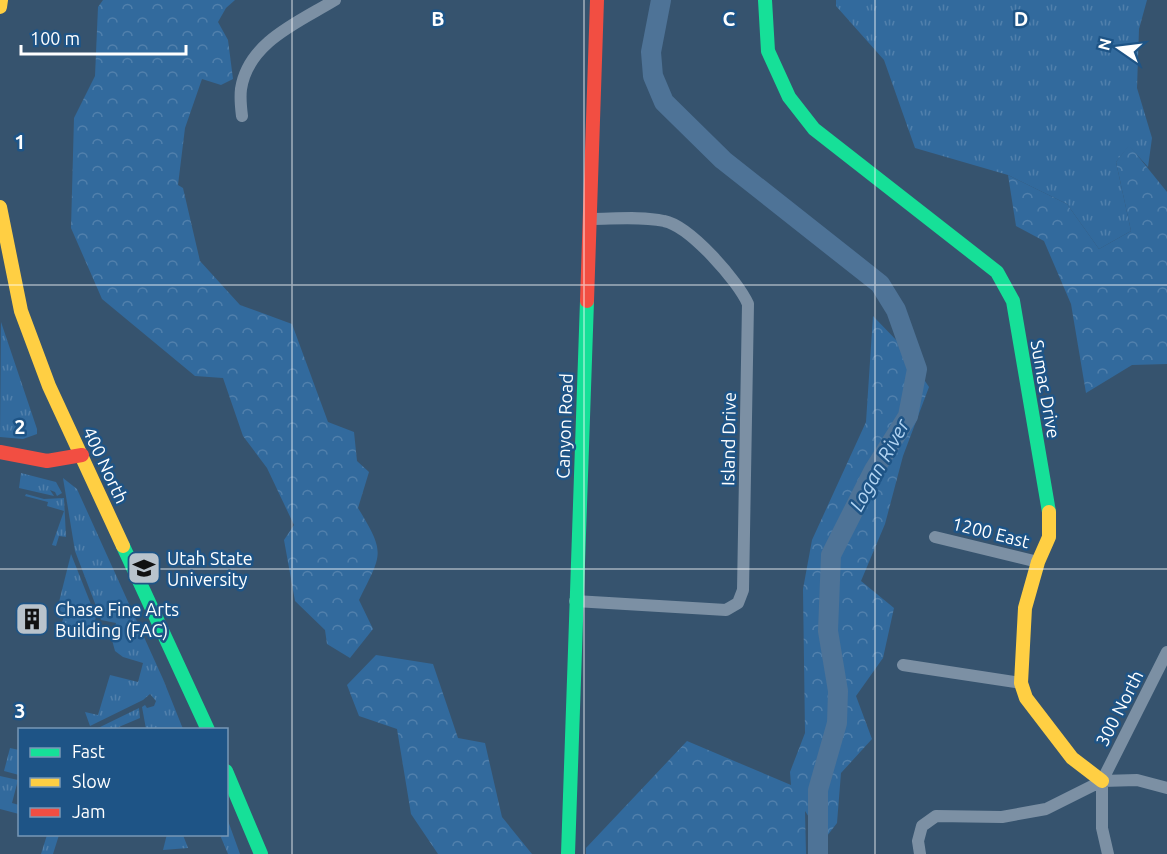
<svg xmlns="http://www.w3.org/2000/svg" width="1167" height="854" viewBox="0 0 1167 854" font-family="Ubuntu,sans-serif">
	<style>
		.grass { fill: url(#grass-tufts) }
		.forest { fill: url(#forest-crowns) }
		.lines { fill: none; stroke-linecap: round; stroke-linejoin: round }
		.river { stroke: #4e7397; stroke-width: 20 }
		.street { stroke: #7c90a4; stroke-width: 12 }
		.fast { stroke: #16e098; stroke-width: 14 }
		.slow { stroke: #ffcf43; stroke-width: 14 }
		.jam { stroke: #f24e42; stroke-width: 14 }
		.grid { fill: none; stroke: #fff; stroke-width: 1.5; stroke-opacity: 0.55 }
		.labels { text-anchor: middle; dominant-baseline: central; stroke-width: 5; stroke-linejoin: round; paint-order: stroke }
		.street-label { font-size: 18px; fill: #fff; stroke: #1e5486 }
		.poi-label { font-size: 18px; fill: #fff; stroke: #1e5486; text-anchor: start }
		.water-label { font-size: 20px; font-style: italic; fill: #b2d4f2; stroke: #1e5486 }
		.grid-label { font-size: 20px; text-anchor: middle; font-weight: bold; fill: #fff; stroke: #1e5486; stroke-width: 5; stroke-linejoin: round; paint-order: stroke }
	</style>
	<defs>
		<pattern id="grass-tufts" width="24" height="20" patternUnits="userSpaceOnUse" patternTransform="scale(1.5)"><rect width="24" height="20" fill="#326a9d"/><path d="M3 7l-1-3M5 7V3M7 7l1-3M15 17l-1-3M17 17v-4M19 17l1-3" fill="none" stroke="#5180ac"/></pattern>
		<pattern id="forest-crowns" width="20" height="18" patternUnits="userSpaceOnUse" patternTransform="scale(1.5)"><rect width="20" height="18" fill="#326a9d"/><path d="M2 6a3 3 0 1 1 6 0M12 15a3 3 0 1 1 6 0" fill="none" stroke="#5180ac"/></pattern>
	</defs>
	<rect width="100%" height="100%" fill="#36536e"/>
	<path class="grass" d="M836,0H1147L1139,29L1137,88L1152,138L1148,167L1129,146L1116,162L1131,231L1099,249L1067,204L1008,175L915,148L884,60L836,6Z
		M1,322L37,429V434L23,439L0,437Z
		M21,473L56,482L62,493L57,496L55,492L50,490L54,496L19,488Z
		M63,478L77,489L163,679L183,729H146L142,707L145,705L147,708L154,706L156,701L150,694L143,700L90,726L85,712L98,715L110,675L138,682L143,663L123,657L115,651L112,640L116,623L101,620L99,614L75,551Z
		M26,494L44,499L64,498L66,537L59,536L56,546L52,545L64,511L47,506L48,502L25,496Z
		M71,554L96,617L91,635L61,626L65,613L57,610Z
		M139,708L140,718L114,729H96Z
		M10,748L19,750V775L4,771Z
		M0,776L18,780L12,803L19,805V814L0,809Z
		M227,818L240,854H228L220,835L226,834Z
		M167,834L183,835L188,848L163,850Z
		M47,835H59L53,854H41Z"/>
	<path class="forest" d="M103,0H235L226,8L218,22L228,40L233,79L221,85L202,79L185,128L178,185L183,188L200,261L240,305L292,324L328,422L354,432L357,461L369,472L358,508C386,554 382,553 359,600L373,629L350,658L327,644L325,630L295,601L284,540L294,525L267,468L243,436L223,378L195,376L102,299L71,228L74,118L95,76L98,7Z
		M1129,145L1167,192V364L1132,365L1086,393L1071,304L1044,241L1016,226L1008,175L1067,204L1099,249L1131,231L1116,162Z
		M873,316L900,344L929,387L903,456L885,524L861,581L894,608L883,658L856,696L872,739L841,773L837,823L824,840L805,811L806,854H586V848L687,741L791,785L790,772L805,733L803,589L812,540L866,422Z
		M376,655L433,664L458,738L485,743L502,817L532,854H438L411,814L397,729L359,716L347,685Z"/>
	<g class="lines">
		<path class="river" d="M661,0L651,52L653,76L664,102L723,160L880,284L896,310L917,369L908,416L874,470L831,555L828,631L838,691L837,723L818,790V854"/>
		<path class="street" d="M242,116C241,108 240,97 241,89C248,42 299,22 335,0
			M935,537L1038,562
			M575,601L726,610L738,603L743,590L748,304C738,281 690,226 664,221C641,216 614,219 590,219
			M903,665L1021,683
			M920,854L918,841L922,826L936,816L1002,817L1046,809L1102,781L1137,780L1167,788
			M1108,854L1102,828V781L1167,652"/>
		<path class="fast" d="M765,0L768,51L789,97L814,129L997,272L1013,301L1049,512
			M123,546L208,730
			M226,771L261,854
			M568,854L587,301"/>
		<path class="slow" d="M0,7L1,0
			M0,207L21,311L49,386L123,546
			M1049,512V537L1038,562L1025,608L1021,683L1026,698L1072,758L1102,781"/>
		<path class="jam" d="M587,301L597,0
			M0,452L47,461L82,455"/>
	</g>
	<path class="grid" d="M292,0V854M584,0V854M875,0V854M0,285H1167M0,569H1167"/>
	<defs>
		<g id="university-square" transform="scale(1.725)"><rect x="-9" y="-9" width="18" height="18" rx="4" fill="#b9c3cc" stroke="#1e5486"/><path d="M0-5L7-2L0 1L-7-2ZM-4 1L0 2.5L4 1V4Q0 6-4 4Z" fill="#111"/></g>
		<g id="building-square" transform="scale(1.725)"><rect x="-9" y="-9" width="18" height="18" rx="4" fill="#b9c3cc" stroke="#1e5486"/><path d="M-4-6H4V6H1V3H-1V6H-4ZM-2.5-4.3h1.7v1.8h-1.7ZM.8-4.3h1.7v1.8H.8ZM-2.5-1h1.7V.8h-1.7ZM.8-1h1.7V.8H.8Z" fill="#111"/></g>
	</defs>
	<g fill-rule="evenodd">
		<use href="#university-square" x="144" y="568"/>
		<use href="#building-square" x="32" y="619"/>
	</g>
	<g class="labels">
		<g class="street-label">
			<text transform="translate(1046 389) rotate(80)">Sumac Drive</text>
			<text transform="translate(564 426) rotate(-88)">Canyon Road</text>
			<text transform="translate(728 439) rotate(-89)">Island Drive</text>
			<text transform="translate(106 465) rotate(65)">400 North</text>
			<text transform="translate(991 532) rotate(14)">1200 East</text>
			<text transform="translate(1119 708) rotate(-63)">300 North</text>
		</g>
		<g class="poi-label">
			<text x="167" y="558">Utah State<tspan x="167" dy="21">University</tspan></text>
			<text x="55" y="609">Chase Fine Arts<tspan x="55" dy="21">Building (FAC)</tspan></text>
		</g>
		<g class="water-label">
			<text transform="translate(879 465) rotate(-61)">Logan River</text>
		</g>
	</g>
	<g class="grid-label">
		<text x="438" y="26">B</text>
		<text x="729" y="26">C</text>
		<text x="1021" y="26">D</text>
		<text x="20" y="149">1</text>
		<text x="20" y="434">2</text>
		<text x="20" y="718">3</text>
	</g>
	<rect x="18" y="728" width="210" height="108" fill="#1e5486" stroke="#7898b6" stroke-width="1.5"/>
	<rect x="30" y="748" width="30" height="9" fill="#16e098" stroke="#7898b6" stroke-width="1.5"/>
	<text x="72" y="758" font-size="18" fill="#ffffff">Fast</text>
	<rect x="30" y="778" width="30" height="9" fill="#ffcf43" stroke="#7898b6" stroke-width="1.5"/>
	<text x="72" y="788" font-size="18" fill="#ffffff">Slow</text>
	<rect x="30" y="808" width="30" height="9" fill="#f24e42" stroke="#7898b6" stroke-width="1.5"/>
	<text x="72" y="818" font-size="18" fill="#ffffff">Jam</text>
	<g transform="translate(1119 48) rotate(284)" stroke="#1e5486" stroke-width="4.5" paint-order="stroke">
	<path d="M0-4.5L10 22L0 15L-10 22Z" fill="#ffffff"/>
	<text y="-9" font-size="16" font-weight="bold" text-anchor="middle" fill="#ffffff">N</text>
	</g>
	<path d="M21 45v9h165v-9" fill="none" stroke="#ffffff" stroke-width="3"/>
	<text x="30" y="45" font-size="18" fill="#ffffff" stroke="#1e5486" stroke-width="4.5" paint-order="stroke">100 m</text>
</svg>
